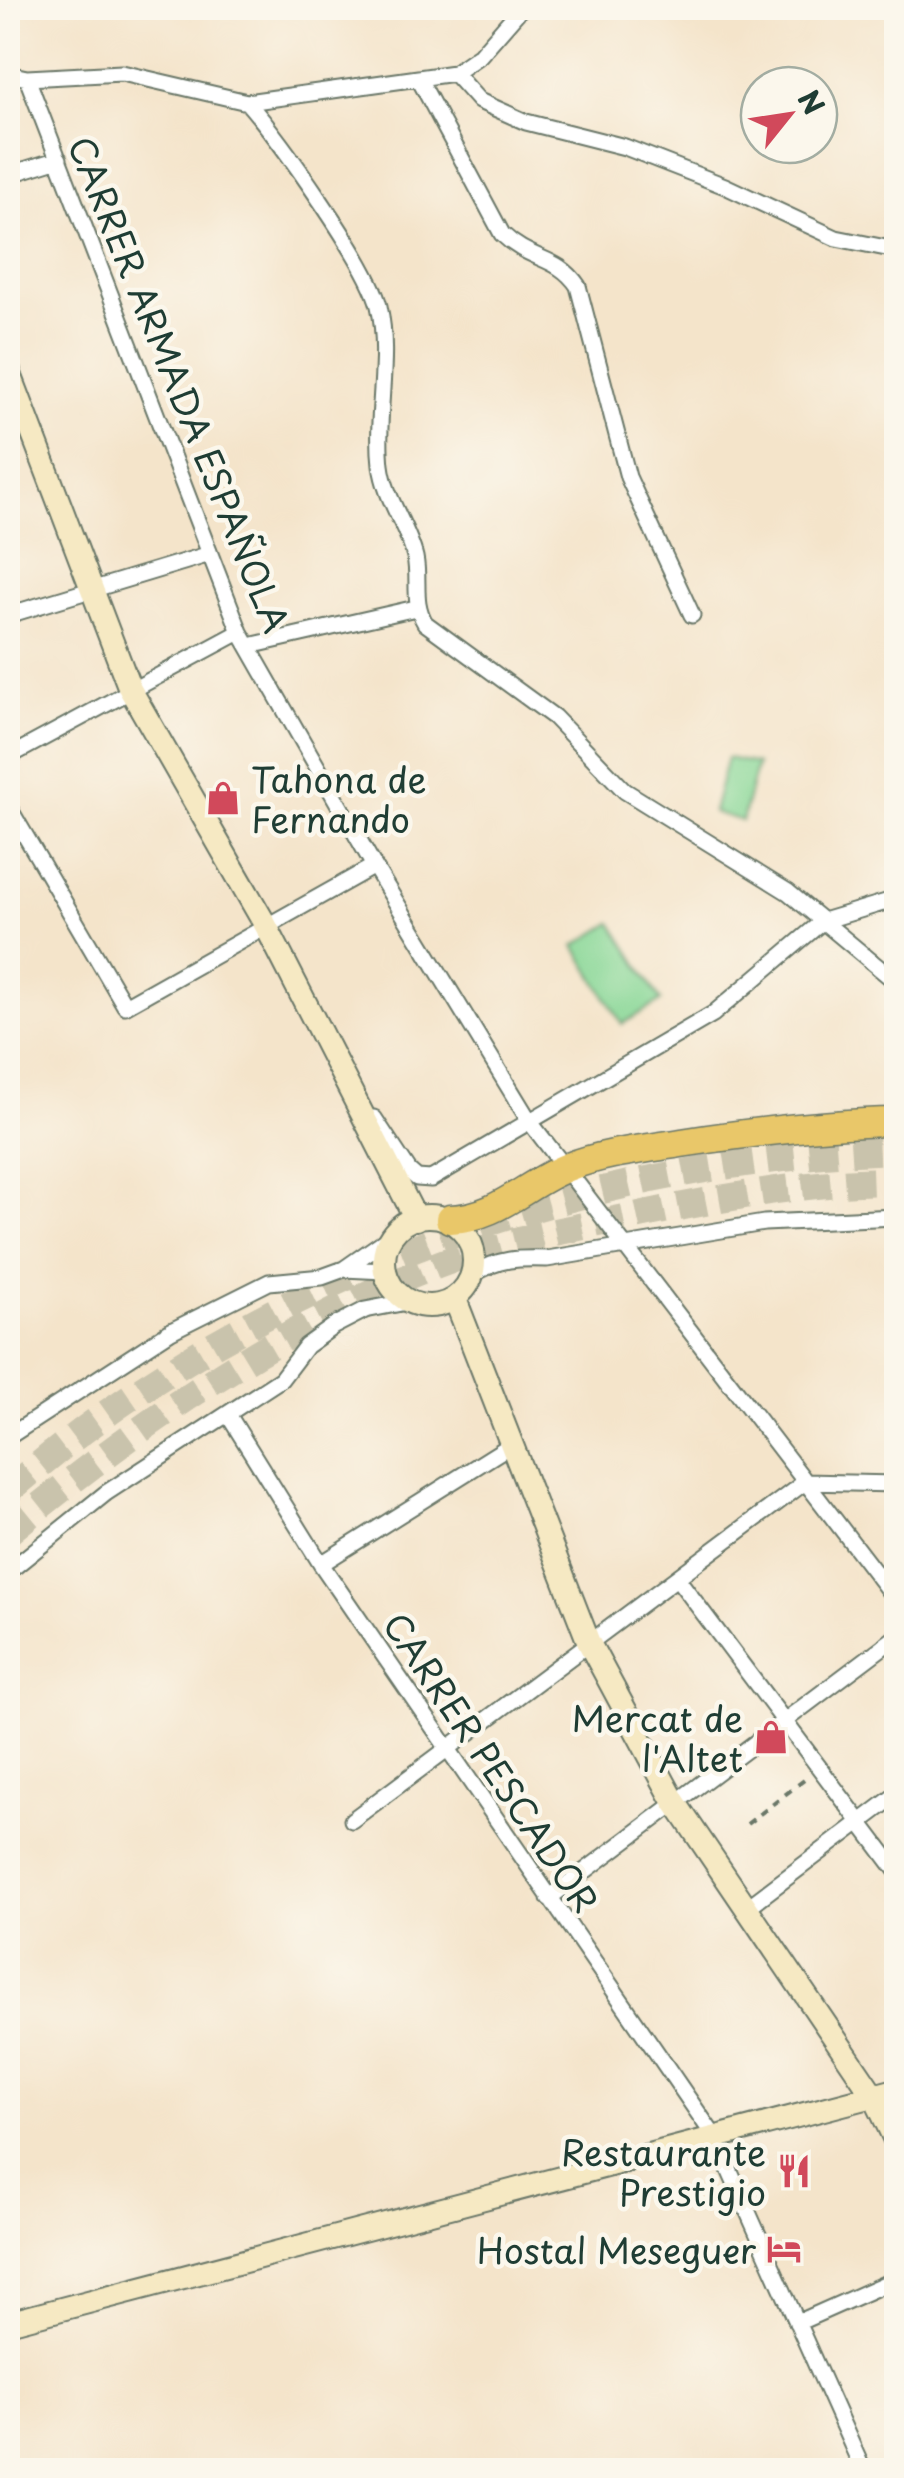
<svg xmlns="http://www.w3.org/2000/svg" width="904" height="2478" viewBox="0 0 904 2478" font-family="'Playpen Sans',sans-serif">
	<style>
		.green { fill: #88d796; stroke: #548a65; stroke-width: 2.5 }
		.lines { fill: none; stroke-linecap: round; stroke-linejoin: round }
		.highway-tunnel { stroke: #c9c3ac; stroke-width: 28; stroke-dasharray: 28 14; stroke-linecap: butt }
		.street-casing { stroke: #6a7768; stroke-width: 19 }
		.secondary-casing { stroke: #6a7768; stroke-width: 26 }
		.highway-casing { stroke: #6a7768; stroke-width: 31 }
		.path { stroke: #6a7768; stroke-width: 4; stroke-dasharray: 8 8; stroke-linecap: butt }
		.street { stroke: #fff; stroke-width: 15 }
		.secondary { stroke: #f6e9c3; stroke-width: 22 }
		.highway { stroke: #e9c769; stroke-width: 28 }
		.labels { text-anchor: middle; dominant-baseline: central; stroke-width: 9; stroke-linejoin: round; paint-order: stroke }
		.street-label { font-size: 35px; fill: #1f3d34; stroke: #fbf7ec }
		.poi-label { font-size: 35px; fill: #1f3d34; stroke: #fbf7ec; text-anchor: end }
	</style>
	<rect width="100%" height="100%" fill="#fbf7ec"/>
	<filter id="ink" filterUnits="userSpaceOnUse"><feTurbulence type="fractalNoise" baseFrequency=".01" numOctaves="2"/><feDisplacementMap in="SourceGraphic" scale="20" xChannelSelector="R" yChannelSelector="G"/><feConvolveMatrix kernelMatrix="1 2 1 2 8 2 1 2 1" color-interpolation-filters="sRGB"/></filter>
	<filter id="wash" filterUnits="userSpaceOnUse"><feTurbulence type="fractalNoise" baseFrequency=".0048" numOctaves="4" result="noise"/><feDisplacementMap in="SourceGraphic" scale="40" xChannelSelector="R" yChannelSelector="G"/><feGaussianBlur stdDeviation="2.25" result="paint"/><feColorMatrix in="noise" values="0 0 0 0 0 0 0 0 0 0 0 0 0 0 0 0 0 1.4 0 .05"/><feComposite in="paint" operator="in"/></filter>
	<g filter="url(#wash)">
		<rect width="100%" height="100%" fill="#f4e4ca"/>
		<path class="green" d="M727,758L757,764L742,821L713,812Z
			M612,923L661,1001L622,1024L575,946Z"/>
	</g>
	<g filter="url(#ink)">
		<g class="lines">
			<path class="highway-tunnel" d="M8,1491C250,1281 577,1160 896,1150
				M8,1532C135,1426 294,1316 451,1260C515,1237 583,1227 649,1213C731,1196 813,1181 896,1181"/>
			<g class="street-casing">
				<path id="street" d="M454,73L479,101L526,122L625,147L725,186L836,238L896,250
					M8,74L27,78L122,73L247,102L454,73L480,55L521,8
					M27,78L240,632L374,866L530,1122L896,1600
					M419,79L502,234C531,262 557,255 578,286L628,477L692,615
					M247,102C279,139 368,262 379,306C391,358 375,413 381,465C385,499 407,525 415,557C420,581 412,601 425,623L554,717L625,791L788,892L896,982
					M8,175L59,159
					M8,615L210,554
					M249,646L416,608
					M8,757L240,632
					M8,806L125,1006L374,866
					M374,1118L409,1171L417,1178L431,1179L713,1014L823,921L896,899
					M344,1269L385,1271
					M474,1274C499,1258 518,1258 547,1259L764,1223L896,1217
					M229,1416L321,1564L714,2136L863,2470
					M8,1437L171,1331L269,1282L322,1277L344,1269L387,1239
					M321,1564L512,1444
					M8,1572L106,1493L281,1379L306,1346L334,1326L365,1310L412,1301
					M677,1578L896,1870
					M352,1820L805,1482L896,1484
					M549,1898L896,1637
					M744,1910L896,1795
					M797,2323L896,2279"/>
			</g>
			<g class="secondary-casing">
				<path id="secondary" d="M8,369L130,689L266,926L416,1219
					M384 1261a45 45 0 1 1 90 0a45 45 0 1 1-90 0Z
					M455,1299L589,1643L674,1801L874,2096L896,2142
					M8,2323L896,2090"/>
			</g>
			<g class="highway-casing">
				<path id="highway" d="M450,1219C498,1218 526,1183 568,1167C603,1153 644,1149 681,1143C753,1132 824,1123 896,1122"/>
			</g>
			<path class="path" d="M747,1824L808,1777"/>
			<use href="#street" class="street"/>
			<use href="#secondary" class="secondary"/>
			<use href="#highway" class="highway"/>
		</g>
	</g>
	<defs>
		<g id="shop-bare" transform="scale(2.7)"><path d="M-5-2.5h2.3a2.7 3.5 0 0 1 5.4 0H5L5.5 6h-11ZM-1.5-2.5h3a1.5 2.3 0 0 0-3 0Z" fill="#d1495b" stroke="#fbf7ec" stroke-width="2.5" paint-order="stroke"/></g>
		<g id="restaurant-bare" transform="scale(2.7)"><path d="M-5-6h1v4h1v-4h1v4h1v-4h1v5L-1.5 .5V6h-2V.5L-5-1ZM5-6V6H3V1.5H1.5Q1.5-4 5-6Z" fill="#d1495b" stroke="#fbf7ec" stroke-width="2.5" paint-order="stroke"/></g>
		<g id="hotel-bare" transform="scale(2.7)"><path d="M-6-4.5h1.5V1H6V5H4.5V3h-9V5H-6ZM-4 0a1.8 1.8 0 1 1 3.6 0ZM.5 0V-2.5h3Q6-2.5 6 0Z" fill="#d1495b" stroke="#fbf7ec" stroke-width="2.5" paint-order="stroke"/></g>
	</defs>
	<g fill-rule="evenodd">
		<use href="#shop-bare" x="223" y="798"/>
		<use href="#shop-bare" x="771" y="1737"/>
		<use href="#restaurant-bare" x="794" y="2171"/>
		<use href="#hotel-bare" x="784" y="2249"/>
	</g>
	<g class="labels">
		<g class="street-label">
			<text transform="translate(180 384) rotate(68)">CARRER ARMADA ESPAÑOLA</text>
			<text transform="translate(492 1762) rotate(56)">CARRER PESCADOR</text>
		</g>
		<g class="poi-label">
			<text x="251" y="778" text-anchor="start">Tahona de<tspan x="251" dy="40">Fernando</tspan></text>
			<text x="743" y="1717">Mercat de<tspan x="743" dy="40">l'Altet</tspan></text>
			<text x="766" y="2151">Restaurante<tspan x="766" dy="40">Prestigio</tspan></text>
			<text x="756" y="2249">Hostal Meseguer</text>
		</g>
	</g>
	<rect width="904" height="2478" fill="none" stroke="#fbf7ec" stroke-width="40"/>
	<g transform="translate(789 115) rotate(60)"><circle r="48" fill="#fbf7ec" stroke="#a3ada2" stroke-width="2.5"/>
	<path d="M0-8L18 38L0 25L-18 38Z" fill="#d1495b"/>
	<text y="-15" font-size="28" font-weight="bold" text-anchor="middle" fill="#1f3d34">N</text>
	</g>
</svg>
